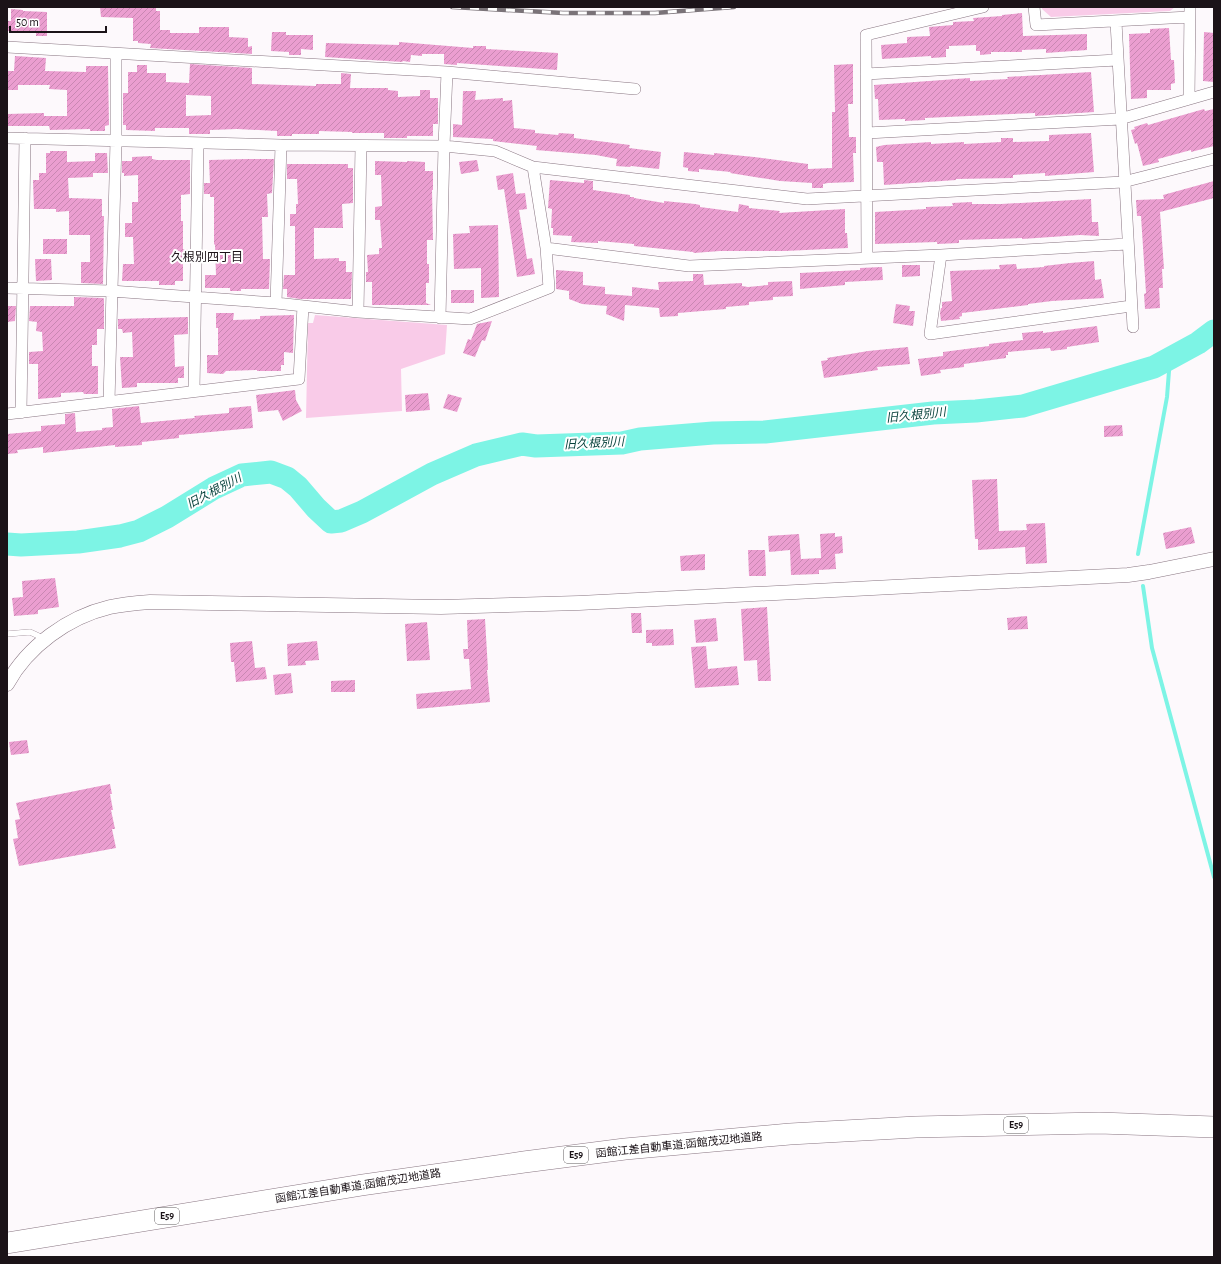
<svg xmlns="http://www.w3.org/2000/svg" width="1221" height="1264" viewBox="0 0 1221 1264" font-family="'Alegreya Sans','Noto Sans JP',sans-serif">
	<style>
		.park { fill: #f9cbe8 }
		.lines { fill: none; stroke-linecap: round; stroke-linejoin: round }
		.stream { stroke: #7df4e5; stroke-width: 4 }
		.river { stroke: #7df4e5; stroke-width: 23 }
		.building { fill: url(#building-hatch); fill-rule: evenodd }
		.service-casing { stroke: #897682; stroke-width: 6 }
		.minor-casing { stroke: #897682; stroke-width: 12 }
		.tertiary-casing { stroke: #897682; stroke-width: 15 }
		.motorway-casing { stroke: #897682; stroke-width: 22 }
		.service { stroke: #fff; stroke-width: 5.5 }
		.minor { stroke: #fff; stroke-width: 11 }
		.tertiary { stroke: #fff; stroke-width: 14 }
		.motorway { stroke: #fff; stroke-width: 21 }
		.rail-casing { stroke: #7a7378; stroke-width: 4.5 }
		.rail { stroke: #fff; stroke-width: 3; stroke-dasharray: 9; stroke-linecap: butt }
		.labels { text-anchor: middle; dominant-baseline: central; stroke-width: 4; stroke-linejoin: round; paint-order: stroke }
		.shield { fill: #fff; stroke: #5f5a5d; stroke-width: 1 }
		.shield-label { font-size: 10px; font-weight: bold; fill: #1b1318 }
		.street-label { font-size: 11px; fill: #1b1318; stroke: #fff }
		.neighbourhood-label { font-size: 12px; fill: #1b1318; stroke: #fff }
		.water-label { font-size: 12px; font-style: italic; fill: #053f39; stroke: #fff }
	</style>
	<defs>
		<pattern id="building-hatch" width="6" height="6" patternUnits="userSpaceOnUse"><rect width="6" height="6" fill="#eb9ed0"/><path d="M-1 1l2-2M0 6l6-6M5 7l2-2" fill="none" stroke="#c987b2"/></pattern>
	</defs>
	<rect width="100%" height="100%" fill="#fdf9fc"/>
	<path class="park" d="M1042,7H1175L1170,11L1051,17L1042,9Z
		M315,315L447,325L445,354L401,369L402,411L306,418L308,323H313Z"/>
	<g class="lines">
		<path class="stream" d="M1138,554L1167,397L1170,358
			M1143,586L1152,648L1214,877"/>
		<path class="river" d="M7,544L21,545L78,542L120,536L139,531L167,517L214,488L242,475L271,472L287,478L298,487L316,508L331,522L341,521L362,512L432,474L476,455L522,444L536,446L622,443L640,439L713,433L765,432L933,413L976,411L1023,406L1154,367L1198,343L1214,331"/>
	</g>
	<path class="building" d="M100,7H156V11H160V30H170V33H199V27H229V37L248,38V47L252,46V54L150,48L151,44L138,43V41H133V18L101,17Z
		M11,9L23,10V11L47,12V36H36V32L7,31V21H11Z
		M1022,13L1023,36L1087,34V50L1046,53V49L1022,50V52H991V54L980,55V51H976V45L949,46V49H946V57L931,58V56L882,59L881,45L907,43V37L930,36L929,27L953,25V22L974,21L973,18L1002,16V15Z
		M1169,28L1171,60H1174L1175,83L1171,84V90H1147V98L1131,99L1129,34L1150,33V29Z
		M272,32H286V35H313V50L301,49V55H289V52L271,51Z
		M1204,32L1214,33V82L1203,81Z
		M399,42L473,48V46H486V49L558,53L557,70L457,63V65L444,64V54H422V56L411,55L410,62L403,61L402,62L325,57L326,43L399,45Z
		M15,56L46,58L45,71L86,72V66H108L109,125L105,126V131H90V129L50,130L49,126H7V114L44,113V116H67V90L49,89L50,85H18V90H7V71H14Z
		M190,64L252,68V84L316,86V84H341V73L351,74L350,88H388V90L398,91V97L420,96V90H430V98H438V124H433V136H407V138H384V133H352V132L319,131V134H292V136H277V131L237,129L210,130V134H189V128H155V131L126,130V125H123V93H128V72H137V65H147V73H166V82L189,83ZM186,95L211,96V115L186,116Z
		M853,64V104H848L849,137H856V153H853L854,182L828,183L823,184V188H812V183L780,181L730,173L731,172L699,169V172L688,171V168L683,167L684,152L714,155V153L754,157L808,164V169L832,168V112H835L834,65Z
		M1091,72L1094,112L1035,116V113L925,118V120L905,121V119L879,120L878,99H875L874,85L970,78V81L1008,79L1007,77Z
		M463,91H476L475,100L503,98V101L512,100L514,128L535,130V133L558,135L559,133L574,134V138L630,145L629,148L661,152L659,169L631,166L630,167L616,166L617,159L596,155L536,150L537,146L493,141V139L453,137V124L462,125Z
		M1204,109L1205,111L1214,109V146L1191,152V150L1158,159L1159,162L1143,166L1137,143L1135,144L1131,130L1135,129L1134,127L1147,123L1148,125Z
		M1091,133L1094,172L1045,176V173L1013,175V178L956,179V180L884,185L883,162H877L876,147L884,145L931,142V144L964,142V144L1001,142V138H1013V142L1049,141V135Z
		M50,151H67V162L95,161V153H107L108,173H93V177L68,178L69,198L102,199V216H104L103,284L81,283V262H90V235H69V211L56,212V209H34L33,180H39V173H46V153H50Z
		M152,156V159L157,160H190V194L181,195V221H183V249H189V261H183V281H175V285H159V281H122L123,264H134L133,237H125V223H132V202H138V175L124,176V173H122V161H132V157Z
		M247,159H274L272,193L267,194L268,217H262L263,259H270L269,289H241V291H230V288H205V275H216L215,244L214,245V197H210V194H204V183H210L209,160Z
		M477,160L479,171L461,174L459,162Z
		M375,161L407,162V161L425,162V171H433V190H432L433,240H427V264H429V283H426V303L431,305H372V282H366V272H368L367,255L379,254V248H382L380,220H375V207L382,206L381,175H375Z
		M287,164H348V168H353V203L342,204L343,228H314V259L339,258V261H346V272H352L351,299H300L287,297V289H283L284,275H295V226H290V214H296V204H298L297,179H287Z
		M513,173L516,194L525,193L527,209L519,210L527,259L532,258L535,274L517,277L504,189L498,190L496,176Z
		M550,180L584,183V180L593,181V190L630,195V197H634V198L664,203V201L695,204L700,205V207L738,212L739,204L749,206V208L780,211L779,213L845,209V233H847L848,248L785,251H720L694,253L693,252L634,246V244L598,241V243L571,242L572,236L553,235V228H551L552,209L548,208Z
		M1214,181V198L1160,212L1164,269H1162L1163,288H1159L1160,308L1145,309L1144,294L1146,293L1141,216H1137L1136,200L1164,199L1163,195Z
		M1091,199L1092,222H1098L1099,236L1080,235L1022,239V238L959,240V243L937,244V242L875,244V212L926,209V207L953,206L952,203L972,202V204H1001Z
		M498,225L499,297L481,298V268L454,269L453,234L470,233L469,226Z
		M43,239H67V254H43Z
		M35,259H51L52,280L36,281Z
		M1094,261L1095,280L1101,279L1104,298L1052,301L1028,304V305L962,313V316L959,317L960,319L941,321L940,313L941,308H942V302L952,301L950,271L1000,269L999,265L1016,264L1017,269L1044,267V266L1070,263Z
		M902,265H920V276L902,277Z
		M882,267L883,280L845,282V285L800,289V273L860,270V268Z
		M556,270L583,272V285L605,287V294L632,296V287L659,290L658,282L693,281V274H703L704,285L742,283V286L748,287L768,285V282L792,281L793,296L773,297V300L749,302V305L726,307V309L678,313V316L660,317L659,308L625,305L624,321L606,314L607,306L582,304L569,299V291L556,289Z
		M451,290H474V303H451Z
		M74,297L103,298L104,299V329H97V345H92V366H98V394H84L83,392L61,393V397L38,399V364H29V352L43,351L42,332L36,331L37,322L29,321L30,306H74Z
		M896,304L910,306L909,311H915L913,326L893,323Z
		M7,306H16L15,321L7,322Z
		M216,313H234L233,320L260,319V316L294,315L293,353L284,352V365H281V371H257V370L226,371L223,374L207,373V355H218V328H216Z
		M188,317V334L174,335L175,367L184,366V378H178V383H137V387L122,388L120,357H133L132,332L123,333L122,329H118V319Z
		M492,321L485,341L482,340L475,357L463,353L468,339L471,340L477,324Z
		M1097,326L1099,342L1067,347V349L1051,351L1050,348L1008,352V355H1006V358L964,364V367L940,370L941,373L921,376L918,359L943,356V352L989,346V344L1023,340L1022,333L1043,331V333Z
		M908,347L910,364L877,367L878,370L824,378L821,361L828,360L827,358L868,351Z
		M295,390L296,400L302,411L283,421L278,410L258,412L256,395Z
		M428,393L430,410L406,412L405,395Z
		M448,394L462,398L457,412L443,408Z
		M139,406L141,423L195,418L194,416L229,413V408L251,406L253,428L179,435V438L142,442V445L115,447V445L43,453V447L17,450L18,453L7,454V434L41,431V426L65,424V414L75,413L76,432L102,430V428L113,427L112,409Z
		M1122,425L1123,436L1104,437V426Z
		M997,479L999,531L1027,530L1026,524L1045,523L1047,563L1026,564L1025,547L978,550V539H975L972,480Z
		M1191,527L1195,543L1166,549L1163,533Z
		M835,533V537L842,536L843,553L835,554L836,569L819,570V574L791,575L790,550L769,552L768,536L799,534L801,559L821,558L820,534Z
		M748,550H765L766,576H749Z
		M705,554V570L681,571L680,556Z
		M55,578L59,607L38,610V614L14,616L12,598L23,597L22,581Z
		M767,607L771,681H758L757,660L744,661L741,609Z
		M631,613H641L642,633H632Z
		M1027,616L1028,629L1008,630L1007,618Z
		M716,618L718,641L696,643L694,620Z
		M485,619L488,670H487L490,702L417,709L416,694L471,689L469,659H464L463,649H468L467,620Z
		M427,622L430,660L407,661L405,624Z
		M673,629L674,645L652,646V643H646V630Z
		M252,641L255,668L265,667L267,679L236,682L234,662H231L230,643Z
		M317,641L319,660L305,661L306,665L288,666L287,644Z
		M706,646L708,669L737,666L739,685L695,688L691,647Z
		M291,673L293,693L275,695L273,675Z
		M355,680V692H331V681Z
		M27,740L29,753L11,755L9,742Z
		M110,784L112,794H110L113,810H111L115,829H112L116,848L19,866L13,839L18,838L15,820L20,819L16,803Z"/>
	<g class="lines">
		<g class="service-casing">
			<path id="service" d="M7,634L30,632L45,639"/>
		</g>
		<g class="minor-casing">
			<path id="minor" d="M1034,7L1036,25L1189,17
				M1116,22L1133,327
				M7,47L447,72L635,89
				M866,74L1117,60
				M1189,99L1190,7
				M867,133L1120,119L1214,92
				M7,138L281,145L444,146L495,151L533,167L807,199L1123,182L1214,159
				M546,248L689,266L941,255L1127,244
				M941,255L930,334L1131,306
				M867,258L866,35L983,7
				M7,288L111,291L276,303L358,312L470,319L549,288L546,248L533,167
				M276,303L281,145
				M358,312L361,146
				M440,318L444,146L447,72
				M194,391L198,143
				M109,402L116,141V54
				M21,413L25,138
				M7,414L299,379L303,306"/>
		</g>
		<g class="tertiary-casing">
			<path id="tertiary" d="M7,684C28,646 68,617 110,607C124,604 137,603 150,602L441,607L579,603L1128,575L1149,572L1214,559"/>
		</g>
		<g class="motorway-casing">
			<path id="motorway" d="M7,1243L362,1185L524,1162L625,1149L790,1134L916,1127L1099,1123L1214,1127"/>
		</g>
		<use href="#service" class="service"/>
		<use href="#minor" class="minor"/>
		<use href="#tertiary" class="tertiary"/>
		<use href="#motorway" class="motorway"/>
		<g class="rail-casing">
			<path id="rail" d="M452,7L563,13H655L734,7"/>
		</g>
		<use href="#rail" class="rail"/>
	</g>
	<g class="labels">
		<g class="shield">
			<rect x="1004" y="1117" width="24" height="16" rx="3"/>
			<rect x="564" y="1147" width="24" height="16" rx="3"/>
			<rect x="155" y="1208" width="24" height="16" rx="3"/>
		</g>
		<g class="shield-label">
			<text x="1016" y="1125">E59</text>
			<text x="576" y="1155">E59</text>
			<text x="167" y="1216">E59</text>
		</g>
		<g class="street-label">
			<text transform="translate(679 1145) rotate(-6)">函館江差自動車道;函館茂辺地道路</text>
			<text transform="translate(358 1186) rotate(-9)">函館江差自動車道;函館茂辺地道路</text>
		</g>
		<g class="neighbourhood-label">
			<text x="207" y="257">久根別四丁目</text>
		</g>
		<g class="water-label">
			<text transform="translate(916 415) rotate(-6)">旧久根別川</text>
			<text transform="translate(594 443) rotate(-3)">旧久根別川</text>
			<text transform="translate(214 491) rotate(-28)">旧久根別川</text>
		</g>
	</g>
	<rect width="1221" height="1264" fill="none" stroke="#1b1318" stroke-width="16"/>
	<path d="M10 26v6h96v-6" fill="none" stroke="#1b1318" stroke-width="2"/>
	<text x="16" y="26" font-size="12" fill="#1b1318" stroke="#ffffff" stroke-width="3" paint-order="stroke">50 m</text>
</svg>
